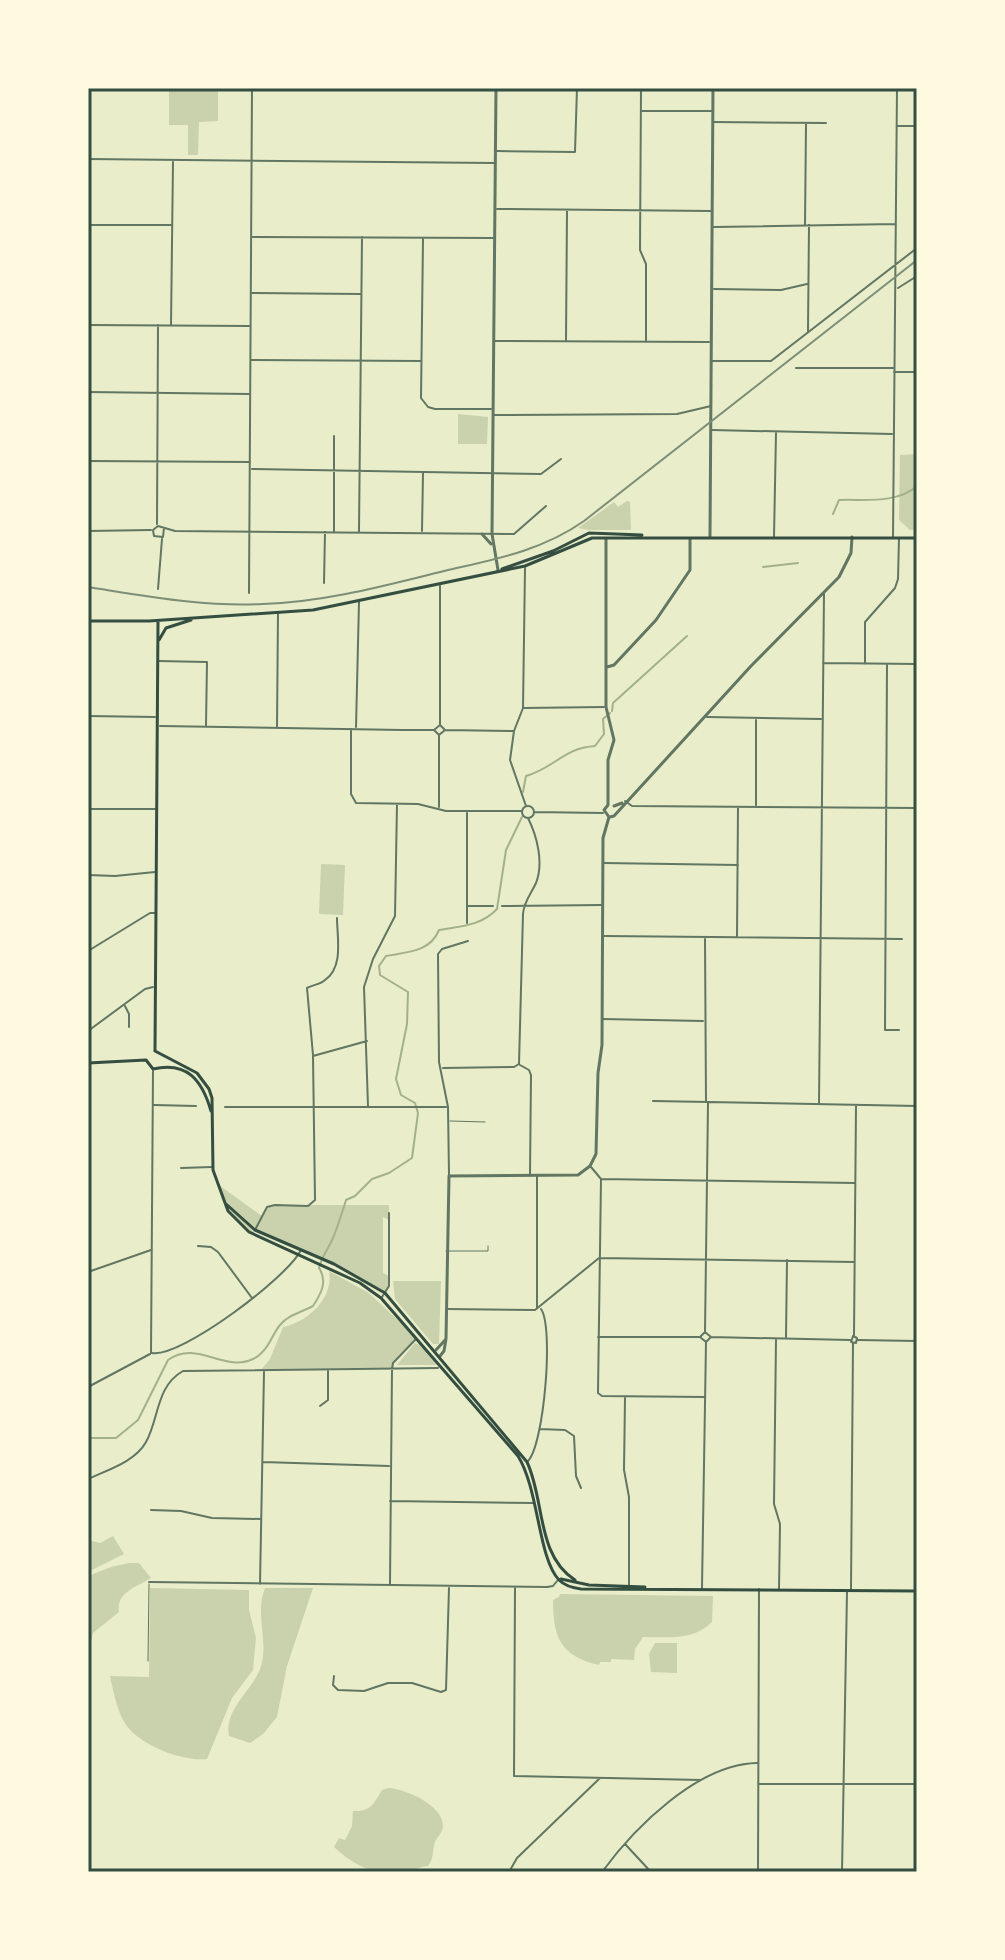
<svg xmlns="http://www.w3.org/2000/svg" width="1005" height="1960" viewBox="0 0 1005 1960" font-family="Quicksand,sans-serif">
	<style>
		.green { fill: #cad2ad }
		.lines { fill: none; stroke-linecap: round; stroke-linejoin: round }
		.stream { stroke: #a3b18a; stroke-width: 2 }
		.service { stroke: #617663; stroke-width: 1 }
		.minor { stroke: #617663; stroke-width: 2 }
		.tertiary { stroke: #617663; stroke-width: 3 }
		.secondary { stroke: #344e41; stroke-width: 3 }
		.rail { stroke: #7c8e77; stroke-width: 2 }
		.neatline { fill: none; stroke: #344e41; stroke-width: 3 }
	</style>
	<rect width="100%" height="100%" fill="#e9edc9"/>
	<path class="green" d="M169,89L218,90V121L199,122L198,155H188V125H169Z
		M458,414L488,417L487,444H458Z
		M917,454V530H910L899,520L900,455Z
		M627,501L630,502L631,530H588L578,528L614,502L618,507Z
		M321,864L345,865L343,915L319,914Z
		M216,1183L262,1216L267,1207L275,1205H389V1220L383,1217V1273L389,1276V1286L385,1293L334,1264L255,1230L253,1234L228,1211Z
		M329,1271L369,1293L417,1338L393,1363L392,1369L261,1370L270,1359L283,1327C308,1322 334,1298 329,1271Z
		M393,1281H441L439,1344H433L395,1299Z
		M415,1343L422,1346L437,1365H397Z
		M113,1536L124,1554L88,1572V1540L100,1543Z
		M129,1563H139L151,1578C137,1587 116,1592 119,1612L93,1633L88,1656V1576L111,1567Z
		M150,1588L249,1590V1610L256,1638L253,1670L232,1698L207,1759C182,1762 135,1744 123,1720C116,1706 113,1690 110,1676L149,1677Z
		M265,1588H313L287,1666L277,1717L263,1734L250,1743L229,1736C224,1709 251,1692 260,1669C270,1642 254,1615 265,1588Z
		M560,1594L713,1596L712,1622C693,1641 668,1637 643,1637L635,1649L634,1660L611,1659V1662H600L599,1665C560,1656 553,1637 553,1600L559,1597Z
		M655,1643H677V1673L651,1672L649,1654Z
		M388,1788C406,1789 443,1805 443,1826C443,1832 438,1836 435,1842C432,1851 434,1859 428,1866C420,1866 417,1870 410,1871C380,1878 356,1868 334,1847L339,1838L345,1840L352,1826L353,1811C371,1812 374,1803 382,1790Z"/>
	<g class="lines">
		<path class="stream" d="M833,514L839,500C864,499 897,504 917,486
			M763,567L798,563
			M612,711L613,703L687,636
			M523,792L526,776C555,768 563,748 595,746L604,734L603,719L610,713
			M88,1438H116L138,1420L168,1360C197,1339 224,1373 253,1359C268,1352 271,1336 280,1325C288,1315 302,1312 313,1306C321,1294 328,1281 319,1268C322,1256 328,1249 333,1238C338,1226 342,1213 346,1200L355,1196L372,1179L389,1173L412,1158L418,1113L415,1103L401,1095L396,1079L407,1024L408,992L380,975L379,966L386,956C408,952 430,952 439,930C461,926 481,926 497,909L506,850L522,817"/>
		<path class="service" d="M450,1121L485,1122
			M446,1251H488V1246
			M148,1661L149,1584"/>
		<path class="minor" d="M641,88L640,250L646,264V342
			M642,111H712
			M713,122L826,123
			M898,126H917
			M497,151L575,152L577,88
			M88,159L494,163
			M497,209L711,211
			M88,225H171
			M805,225L806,124
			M714,227L895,224
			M253,237L494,238
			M423,239L421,398L428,407L435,409H491
			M898,288L917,276
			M714,289L781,290L807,284
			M251,293L361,294
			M88,325L249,326
			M171,325L173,162
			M808,331L809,225
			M566,340L567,211
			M495,341L709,342
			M251,360L420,361
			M712,361H771L917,248
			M796,368H894
			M894,372H917
			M88,392L249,394
			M494,415L677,414L711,406
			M712,430L892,434
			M88,461L250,462
			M252,469L541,474L561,459
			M157,524L158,325
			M164,528L163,537L154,536L153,530L158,526L175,531L514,534L546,506
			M88,531L151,530
			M334,531V436
			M359,531L362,237
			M422,531L423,473
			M774,537L776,433
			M893,538L897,88
			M525,568L523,708L514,731L510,760L526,806
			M324,583L325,532
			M158,589L162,539
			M249,593L252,88
			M158,661L207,662L206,725
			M823,663L917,664
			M865,664V622L895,588L898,579L899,538
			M887,664L885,1030H899
			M523,708L604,707
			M88,716L155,717
			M707,717L821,719
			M440,724V586
			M160,726L402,730H434L440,725L445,730L439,735L434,730
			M277,727L278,613
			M356,727L359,602
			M351,729V794L356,803L418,804L446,811H522
			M445,730L513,731
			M625,801L632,806L917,808
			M756,805V720
			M522 812a6 6 0 1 1 12 0a6 6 0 1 1-12 0Z
			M439,807V735
			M88,809H155
			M534,812L603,813
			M467,813V923
			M604,863L738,865
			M88,875L115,876L155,872
			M468,906H493
			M502,906L602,905
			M604,936L902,939
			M737,936L738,807
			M705,939L706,1101
			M88,951L150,913H156
			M125,1006L129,1014V1027
			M602,1019L703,1021
			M88,1031L145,989L153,987
			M313,1055L307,988C313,985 321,984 325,980C344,967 337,937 337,918
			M519,1064L523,914C524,901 531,894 536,883C544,863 537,836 528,818
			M520,1065L529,1070L531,1075L530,1175
			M443,1068L514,1067L519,1064
			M653,1101L917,1106
			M819,1104L824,593
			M154,1105L196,1106
			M368,1106L364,987L373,959L395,916L397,804
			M225,1107H446
			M591,1167L601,1179L598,1393L602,1396L705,1397
			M181,1168L212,1167
			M449,1175L448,1107L439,1062L438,954L442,949L468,941
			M537,1175V1308
			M601,1179L855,1183
			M255,1230L267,1207L275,1205L308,1206L315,1200L313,1056L367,1041
			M198,1246L211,1247L218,1252L252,1298
			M88,1272L151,1250
			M382,1297L389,1286V1213
			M447,1309L535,1310L599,1258L854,1262
			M705,1332L708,1103
			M853,1336L857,1338L856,1343L851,1342Z
			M854,1336L856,1106
			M598,1337H700L706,1342L711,1337L705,1332L700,1337
			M711,1337L850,1340
			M786,1337L787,1260
			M776,1339L774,1504L780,1524L779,1589
			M858,1340L917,1341
			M151,1353L153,1071
			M152,1353C181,1358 288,1277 301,1250
			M88,1387L150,1354
			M625,1398L624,1470L629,1497V1586
			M320,1406L328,1400V1370
			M540,1429L565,1430L574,1436L576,1476L581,1488
			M528,1461C544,1445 554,1327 541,1309
			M263,1462L389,1466
			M88,1479C107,1470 135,1462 146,1442C159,1419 156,1386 183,1371L438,1368
			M390,1501L534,1503
			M151,1510L181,1511L212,1518L261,1519
			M149,1582L547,1587L553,1586L557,1581
			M260,1584L264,1372
			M390,1584L392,1369L393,1363L416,1339
			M515,1588L514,1776L701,1780
			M702,1588L706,1342
			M851,1590L853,1343
			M334,1676L333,1685L338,1690L364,1691L388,1683H412L441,1692L446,1690L449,1588
			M758,1784H917
			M625,1844L651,1872
			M509,1872L517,1858L600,1778
			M602,1872C635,1827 698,1764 757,1763
			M758,1872L759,1589
			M842,1872L847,1592"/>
		<path class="tertiary" d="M496,88L492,534L498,570
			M482,534L491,544
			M710,537L713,88
			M606,539V707L614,740L608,760V805L604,810L609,817
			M607,667L614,665L656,620L690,570V539
			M614,806L622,803
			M610,817L614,816L751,666L839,577L851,553L852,537
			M436,1350L446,1339
			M440,1356L444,1351L446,1339L449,1176L578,1175L590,1166L596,1154L598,1073L602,1045L603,838L609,817"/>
		<path class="secondary" d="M502,569L553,551L589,533L642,535
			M88,621H149L313,610L525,566L592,538H917
			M159,640L166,628L191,620
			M155,1051L197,1073L209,1089L212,1098L213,1170L228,1211L249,1232L360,1283L381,1298L518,1456C539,1490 538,1558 559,1580C565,1586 573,1588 581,1589L917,1591
			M155,1051L158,621
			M146,1060L153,1069C187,1061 202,1080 211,1111
			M88,1063L146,1060
			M226,1204L255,1230L334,1264L385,1293L527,1462C545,1500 536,1555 575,1580
			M561,1579L589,1585L645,1587"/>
		<path class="rail" d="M88,587C146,596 204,607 263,604C326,602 387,585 448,570C497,559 543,550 584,521L917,260"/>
	</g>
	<rect width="1005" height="1960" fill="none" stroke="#fefae0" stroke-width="180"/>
	<rect x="90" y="90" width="825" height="1780" class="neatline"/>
</svg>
